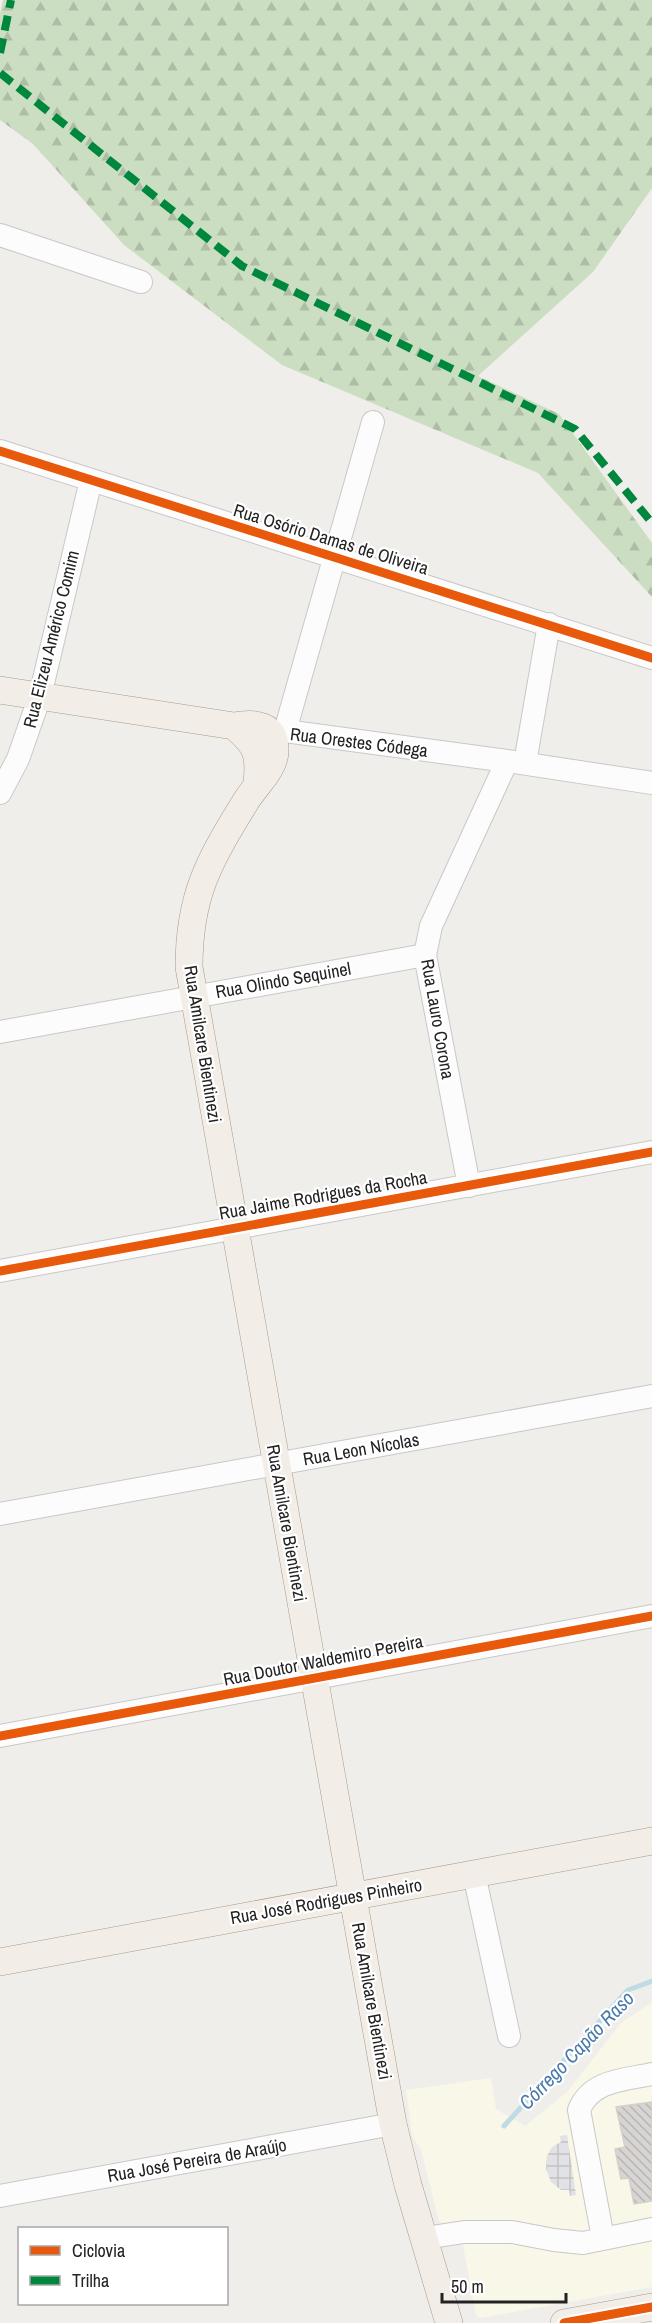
<svg xmlns="http://www.w3.org/2000/svg" width="652" height="2323" viewBox="0 0 652 2323" font-family="'Archivo Narrow',sans-serif">
	<style>
		.education { fill: #f8f7e8 }
		.forest { fill: url(#forest-firs) }
		.plaza { fill: url(#plaza-grid) }
		.lines { fill: none; stroke-linecap: round; stroke-linejoin: round }
		.stream { stroke: #bfdbe3; stroke-width: 5 }
		.building { fill: url(#building-back-hatch); stroke: #d3d0cc; stroke-width: 1.5 }
		.minor-casing { stroke: #c9c8c7; stroke-width: 24 }
		.major-casing { stroke: #a79c86; stroke-width: 28 }
		.minor { stroke: #fdfcfc; stroke-width: 22 }
		.major { stroke: #f3ede7; stroke-width: 27 }
		.quiet { stroke: #00873e; stroke-width: 8; stroke-dasharray: 15 8; stroke-linecap: butt }
		.cycleway-casing { stroke: #fff; stroke-width: 13 }
		.cycleway { stroke: #e8590c; stroke-width: 9 }
		.labels { text-anchor: middle; dominant-baseline: central; stroke-width: 4.5; stroke-linejoin: round; paint-order: stroke }
		.street-label { font-size: 18px; fill: #222; stroke: #fff }
		.water-label { font-size: 20px; font-style: italic; fill: #4a7aab; stroke: #fff }
	</style>
	<defs>
		<pattern id="forest-firs" width="22" height="20" patternUnits="userSpaceOnUse" patternTransform="scale(1.5)"><rect width="22" height="20" fill="#cbdec1"/><path d="M5 1l3.5 6h-7zM16 11l3.5 6h-7z" fill="#aebea6"/></pattern>
		<pattern id="plaza-grid" width="8" height="8" patternUnits="userSpaceOnUse" patternTransform="scale(1.5)"><rect width="8" height="8" fill="#e2e1e5"/><path d="M0 4h8M4 0v8" fill="none" stroke="#c2c1c4"/></pattern>
		<pattern id="building-back-hatch" width="6" height="6" patternUnits="userSpaceOnUse" patternTransform="scale(1.5)"><rect width="6" height="6" fill="#d7d4d2"/><path d="M-1 5l2 2M0 0l6 6M5-1l2 2" fill="none" stroke="#b8b6b4"/></pattern>
	</defs>
	<rect width="100%" height="100%" fill="#f0eeeb"/>
	<path class="education" d="M652,2002V2287L480,2318L476,2315L460,2229L443,2225L439,2221L421,2150L412,2135L406,2090L491,2078L496,2109L525,2126L567,2092L621,2023Z"/>
	<path class="forest" d="M3,0H652V188L593,272L478,376L559,414L652,543V597L538,473L282,365L124,245L33,144L0,120V13Z"/>
	<path class="plaza" d="M567,2135L576,2195L570,2196L569,2190H561L551,2182L546,2169L547,2156L552,2147L561,2142L560,2136Z"/>
	<g class="lines">
		<path class="stream" d="M504,2126L628,1990L652,1981"/>
	</g>
	<path class="building" d="M652,2102V2201L634,2204L629,2178L621,2179L615,2149L625,2147L616,2107Z"/>
	<g class="lines">
		<g class="minor-casing">
			<path id="minor" d="M0,235L141,282
				M0,451L652,658
				M285,731L373,422
				M273,736L285,731L507,761L652,783
				M525,763L549,624
				M0,793L18,759L40,696L91,480
				M0,1032L425,955
				M469,1186L425,955L431,926L507,761
				M0,1271L652,1152
				M0,1514L652,1396
				M0,1736L652,1616
				M474,1874L509,2036
				M0,2196L393,2124
				M425,2238L464,2232H512L554,2240L583,2243L652,2229
				M603,2238L579,2110C591,2080 624,2080 652,2074"/>
		</g>
		<g class="major-casing">
			<path id="major" d="M0,690L234,726C255,722 276,724 275,751C275,769 255,786 246,801C209,861 189,895 189,967L393,2124L408,2185L449,2323
				M234,726C257,745 260,754 257,784
				M0,1962L652,1841
				M564,2323L652,2307"/>
		</g>
		<use href="#minor" class="minor"/>
		<use href="#major" class="major"/>
		<path class="quiet" d="M0,53L11,0
			M0,73L242,266L575,429L652,523"/>
		<g class="cycleway-casing">
			<path id="cycleway" d="M0,451L652,658
				M0,1271L652,1152
				M0,1736L652,1616
				M564,2323L652,2307"/>
		</g>
		<use href="#cycleway" class="cycleway"/>
	</g>
	<g class="labels">
		<g class="street-label">
			<text transform="translate(331 539) rotate(17)">Rua Osório Damas de Oliveira</text>
			<text transform="translate(51 639) rotate(-76)">Rua Elizeu Américo Comim</text>
			<text transform="translate(359 742) rotate(7)">Rua Orestes Códega</text>
			<text transform="translate(283 980) rotate(-10)">Rua Olindo Sequinel</text>
			<text transform="translate(438 1019) rotate(80)">Rua Lauro Corona</text>
			<text transform="translate(203 1044) rotate(81)">Rua Amilcare Bientinezi</text>
			<text transform="translate(323 1195) rotate(-10)">Rua Jaime Rodrigues da Rocha</text>
			<text transform="translate(361 1449) rotate(-10)">Rua Leon Nícolas</text>
			<text transform="translate(287 1523) rotate(80)">Rua Amilcare Bientinezi</text>
			<text transform="translate(323 1660) rotate(-11)">Rua Doutor Waldemiro Pereira</text>
			<text transform="translate(326 1901) rotate(-10)">Rua José Rodrigues Pinheiro</text>
			<text transform="translate(372 2001) rotate(80)">Rua Amilcare Bientinezi</text>
			<text transform="translate(197 2160) rotate(-10)">Rua José Pereira de Araújo</text>
		</g>
		<g class="water-label">
			<text transform="translate(576 2050) rotate(-46)">Córrego Capão Raso</text>
		</g>
	</g>
	<rect x="18" y="2227" width="210" height="78" fill="#ffffff" stroke="#a7a7a7" stroke-width="1.5"/>
	<rect x="30" y="2246" width="30" height="9" fill="#e8590c" stroke="#a7a7a7" stroke-width="1.5"/>
	<text x="72" y="2257" font-size="18" fill="#222222">Ciclovia</text>
	<rect x="30" y="2276" width="30" height="9" fill="#00873e" stroke="#a7a7a7" stroke-width="1.5"/>
	<text x="72" y="2287" font-size="18" fill="#222222">Trilha</text>
	<path d="M442 2293v9h124v-9" fill="none" stroke="#222222" stroke-width="3"/>
	<text x="451" y="2293" font-size="18" fill="#222222" stroke="#ffffff" stroke-width="4.5" paint-order="stroke">50 m</text>
</svg>
